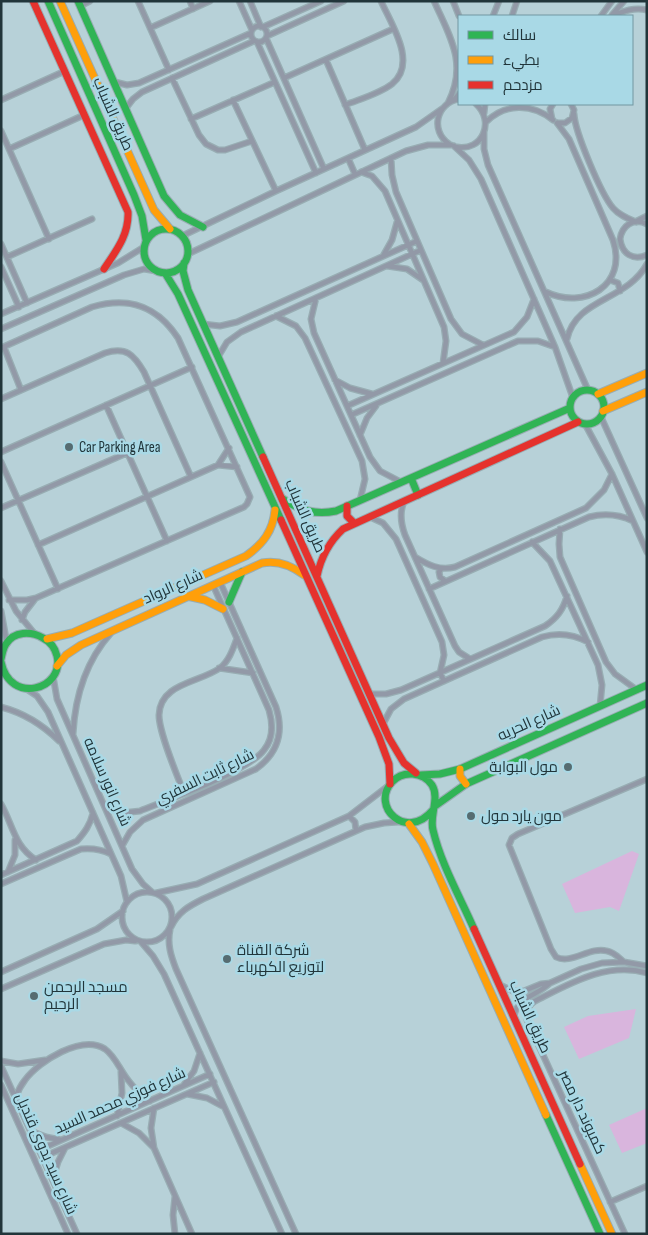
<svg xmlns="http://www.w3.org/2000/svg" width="648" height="1235" viewBox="0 0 648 1235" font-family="'Sofia Sans Condensed',Cairo,sans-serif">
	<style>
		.green { fill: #d9b5dd }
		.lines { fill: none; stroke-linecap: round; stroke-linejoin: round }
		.street-casing { stroke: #98adb3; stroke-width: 7 }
		.fast-casing { stroke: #98adb3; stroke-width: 9 }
		.slow-casing { stroke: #98adb3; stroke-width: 9 }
		.jam-casing { stroke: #98adb3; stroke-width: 9 }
		.street { stroke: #9299a7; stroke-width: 4.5 }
		.fast { stroke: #30b455; stroke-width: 7 }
		.slow { stroke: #ff9f0a; stroke-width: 7 }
		.jam { stroke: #e5322d; stroke-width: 7 }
		.poi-dot { fill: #566c71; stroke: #a9d9e6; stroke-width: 2 }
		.labels { text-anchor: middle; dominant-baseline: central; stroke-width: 5; stroke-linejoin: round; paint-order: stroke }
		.street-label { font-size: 15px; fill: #21353a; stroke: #a9d9e6 }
		.poi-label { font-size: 15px; fill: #21353a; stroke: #a9d9e6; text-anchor: start }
	</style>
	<rect width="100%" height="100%" fill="#b7d1d8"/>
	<path class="green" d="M632,851L639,854L619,911L610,907L575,913L562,884Z
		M636,1009L629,1038L579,1059L564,1027L588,1016Z
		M647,1108V1143L622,1153L609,1125Z"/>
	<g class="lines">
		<g class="street-casing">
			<path id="street" d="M138,1L169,70
				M190,1L193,9
				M239,1L252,30
				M250,1L261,27
				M434,1C450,37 468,64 448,103
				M453,1L459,16
				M80,6L90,1
				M612,15L624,1
				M493,16L499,1
				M512,16L517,1
				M601,16L612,1
				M612,16C624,11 634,7 647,10
				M251 34a8 8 0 1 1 16 0a8 8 0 1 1-16 0Z
				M263,27L321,1
				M150,28L210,1
				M267,36L344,1
				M266,38L324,169
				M257,42L316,173
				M326,60L365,150
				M172,78L199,135L206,144L218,150H225L252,141
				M284,78L393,29
				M115,82L127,85L139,83L251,33
				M1,100L65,71
				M233,100L276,191
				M454,100L459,94
				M345,105C360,99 379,94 392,84C418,63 391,24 381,1
				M126,108L133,99L142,92L254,41
				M484,113L485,104
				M574,114C575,132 601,194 613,208C619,215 627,218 636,222
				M191,119L275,82
				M552,119L550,109L553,104
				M486,122C505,103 532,103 553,120
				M558,123H565L572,118L574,110L571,104
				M1,131L49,239
				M484,132V149L488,165L588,390
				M449,144C430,131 436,103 459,99
				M454,146L469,160L481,179L555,347L573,398
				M456,147C483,152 495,121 476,104
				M9,149L84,115
				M348,158L355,174
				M391,158L392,175L396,192L451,319L462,334L483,345
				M361,172L372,176L385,191L444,327L446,341L443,363
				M637,221L647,216
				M647,224C633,217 622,226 620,239C622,254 633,261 647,255
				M182,236L276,191L416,127L443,108
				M1,244L27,303
				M188,254L406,151L428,145H451
				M383,256L392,240L397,222
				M7,257L92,219
				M387,266L407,269L423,280
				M1,267L19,307
				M610,280L618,283L620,291
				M546,292C584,310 628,286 613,240L569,139L557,123
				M316,298L311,319L314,333L370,457L380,471L401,482
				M1,314L118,263L144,247
				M276,316L296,326L305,338L362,461L365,479L360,500
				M203,324L220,326L237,322L417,241
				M1,329L124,275L144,269L156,271
				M567,339C576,298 627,301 647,264
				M4,347L21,390
				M1,348L92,307C129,296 157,306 178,338L250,497L247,504L244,507L36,598L27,600H9
				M218,357L227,342L241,332L421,250
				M335,380L350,388L372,394
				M1,399L105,353C126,346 134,355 144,372L191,477
				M106,405L167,541
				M347,406L514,332L527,317L534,299
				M351,415L518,341H538L555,347
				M601,417L647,518
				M585,424L612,474L647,552
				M360,435L367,418L376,406
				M1,452L192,367
				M1,462L58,589
				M218,465L229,448
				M404,502C399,513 401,524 405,535L455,646L459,652L470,659
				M1,508L127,453
				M370,517L383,523L396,539L442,642L444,655L440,673L444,681
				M560,529L559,544L560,557L606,662L615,674L637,690
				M532,542L550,561L598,665L602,685L600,706
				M38,545L218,465L237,467
				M415,557C428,565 440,571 455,567L586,508L604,490L612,474
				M441,569L439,572L440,577L445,581
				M1,581L16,611L34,633
				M429,589L589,517C605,513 618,514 633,521
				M1,611L7,644
				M22,620L25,612L35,599
				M219,668L253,673
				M53,676L57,699L132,869L143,884L152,892
				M28,690L37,696L48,712L121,876L127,902
				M369,694H386L401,690L545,626C557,618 563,610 567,596
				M1,707C24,713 43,725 59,741
				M383,724L391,709L404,699L542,637C559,632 573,634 588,642
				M73,734C75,697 86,661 111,633
				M184,793C177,775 159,733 159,715C160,683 199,683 220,668C229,661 233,649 237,638
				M1,804C13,825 14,846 36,860
				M105,807L122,813L140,811C167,800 249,771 264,750C274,738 273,724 269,710L213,585
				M349,816L355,822L356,831
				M122,846L130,832L143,820L256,769C278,753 284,732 276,707L220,582
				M8,872L15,855V840
				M1,875L77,841C85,832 90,825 93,813
				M1,884L81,849C92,848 101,849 111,854
				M122 917a25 25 0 1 1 50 0a25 25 0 1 1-50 0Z
				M156,893L197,884L349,816L388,786
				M171,927C178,912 189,906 203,899L365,827L384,823L399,822
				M170,930C167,944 171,956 176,969L296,1234
				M141,942L153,956L164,974L282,1234
				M624,962C619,958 614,952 607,951C590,946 571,965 556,957L551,949L509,845L512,838L518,834L647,779
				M1,972L97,929L123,911
				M500,985L513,991H524L541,984L550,983L581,969L602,963L624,962L647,966
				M1,989L104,944L126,940L135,941
				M514,1016C518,996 537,996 550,983
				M1,1061L18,1064L45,1060
				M1,1066L77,1234
				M1,1085L68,1234
				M183,1086L194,1071L200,1053
				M187,1094L207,1098L224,1107
				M16,1097C18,1091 21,1085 25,1080C39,1061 82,1034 105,1049C115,1056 120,1070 128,1080C134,1088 141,1095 150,1101
				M154,1108L151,1128L154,1148L192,1234
				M117,1116L122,1093L121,1072
				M121,1123L139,1133L153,1147
				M31,1131L46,1137L61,1140
				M39,1150L210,1074
				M43,1157L214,1082
				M53,1178L58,1162L65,1148
				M175,1196L173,1215L175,1234
				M610,1202L647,1186
				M625,1234L527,1020C525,1012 527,1006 535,1001C569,984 607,961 647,973"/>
		</g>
		<g class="fast-casing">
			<path id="fast" d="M48,1L134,195L142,216L146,240
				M78,1L164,196L180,215L203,227
				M144 251a22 22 0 1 1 44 0a22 22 0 1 1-44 0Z
				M184,263L183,271L188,290L263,457
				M165,273L178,294L281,520
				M570 407a17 17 0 1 1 34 0a17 17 0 1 1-34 0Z
				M411,478L418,495
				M283,499C300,511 316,515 336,511L570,408
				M229,602L242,572
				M1,659C2,655 3,648 6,644C14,631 31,631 43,638C51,642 55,648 57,656C65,689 10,706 1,662
				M421,775L440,774L460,769L647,685
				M435,806L466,784L647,703
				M433,810C406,842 370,806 392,782C403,770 423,772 432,785C440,798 429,816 433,830C441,864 460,897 474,929
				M546,1115L600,1234"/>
		</g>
		<g class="slow-casing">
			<path id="slow" d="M60,1L154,210L170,229
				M598,394L647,373
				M603,411L647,392
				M187,596L205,600L223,609
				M47,639L72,633L246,556C263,544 273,531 275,510
				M57,666L66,655L81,645L262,563C278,560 291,565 304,575
				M460,769V776L466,784
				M409,824L422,842L433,864L546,1115
				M580,1164L612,1234"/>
		</g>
		<g class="jam-casing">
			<path id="jam" d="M33,1L128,212C129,235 116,251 104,269
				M263,457L389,738L404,763L416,773
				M347,506V516L354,523
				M281,520L379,737L389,764L390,784
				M317,576C321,557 329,542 343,529L578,422
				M474,929L580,1164"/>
		</g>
		<use href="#street" class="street"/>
		<use href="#fast" class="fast"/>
		<use href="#slow" class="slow"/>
		<use href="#jam" class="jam"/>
	</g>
	<g class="poi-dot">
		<circle cx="69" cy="447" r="5"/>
		<circle cx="568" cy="767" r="5"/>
		<circle cx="471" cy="816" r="5"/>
		<circle cx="227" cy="959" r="5"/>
		<circle cx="34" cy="996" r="5"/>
	</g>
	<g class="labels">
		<g class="street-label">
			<text transform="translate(113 114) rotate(66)">طريق الشباب</text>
			<text transform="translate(305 516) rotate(66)">طريق الشباب</text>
			<text transform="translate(173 587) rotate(-24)">شارع الرواد</text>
			<text transform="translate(529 723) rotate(-24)">شارع الحريه</text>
			<text transform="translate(205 777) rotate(-26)">شارع ثابت السفري</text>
			<text transform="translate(107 782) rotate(66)">شارع انور سلامه</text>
			<text transform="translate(530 1017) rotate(65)">طريق الشباب</text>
			<text transform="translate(120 1101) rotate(-24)">شارع فوزي محمد السيد</text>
			<text transform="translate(582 1112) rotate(65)">كمبوند دار مصر</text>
			<text transform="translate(46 1154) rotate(66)">شارع سيد بدوى قنديل</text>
		</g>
		<g class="poi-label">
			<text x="79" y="447">Car Parking Area</text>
			<text x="558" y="767" text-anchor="end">مول البوابة</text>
			<text x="481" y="816">مون يارد مول</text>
			<text x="237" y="950">شركة القناة<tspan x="237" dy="17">لتوزيع الكهرباء</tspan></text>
			<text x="44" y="987">مسجد الرحمن<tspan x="44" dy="17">الرحيم</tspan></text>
		</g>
	</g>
	<rect width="648" height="1235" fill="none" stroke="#21353a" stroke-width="5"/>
	<rect x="458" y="15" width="175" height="90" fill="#a9d9e6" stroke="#7397a1"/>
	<rect x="468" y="31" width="25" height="8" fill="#30b455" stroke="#7397a1"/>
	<text x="503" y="40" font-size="15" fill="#21353a">سالك</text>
	<rect x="468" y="56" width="25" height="8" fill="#ff9f0a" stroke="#7397a1"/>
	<text x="503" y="65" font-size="15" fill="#21353a">بطيء</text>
	<rect x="468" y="81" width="25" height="8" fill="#e5322d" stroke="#7397a1"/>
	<text x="503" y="90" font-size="15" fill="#21353a">مزدحم</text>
</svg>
